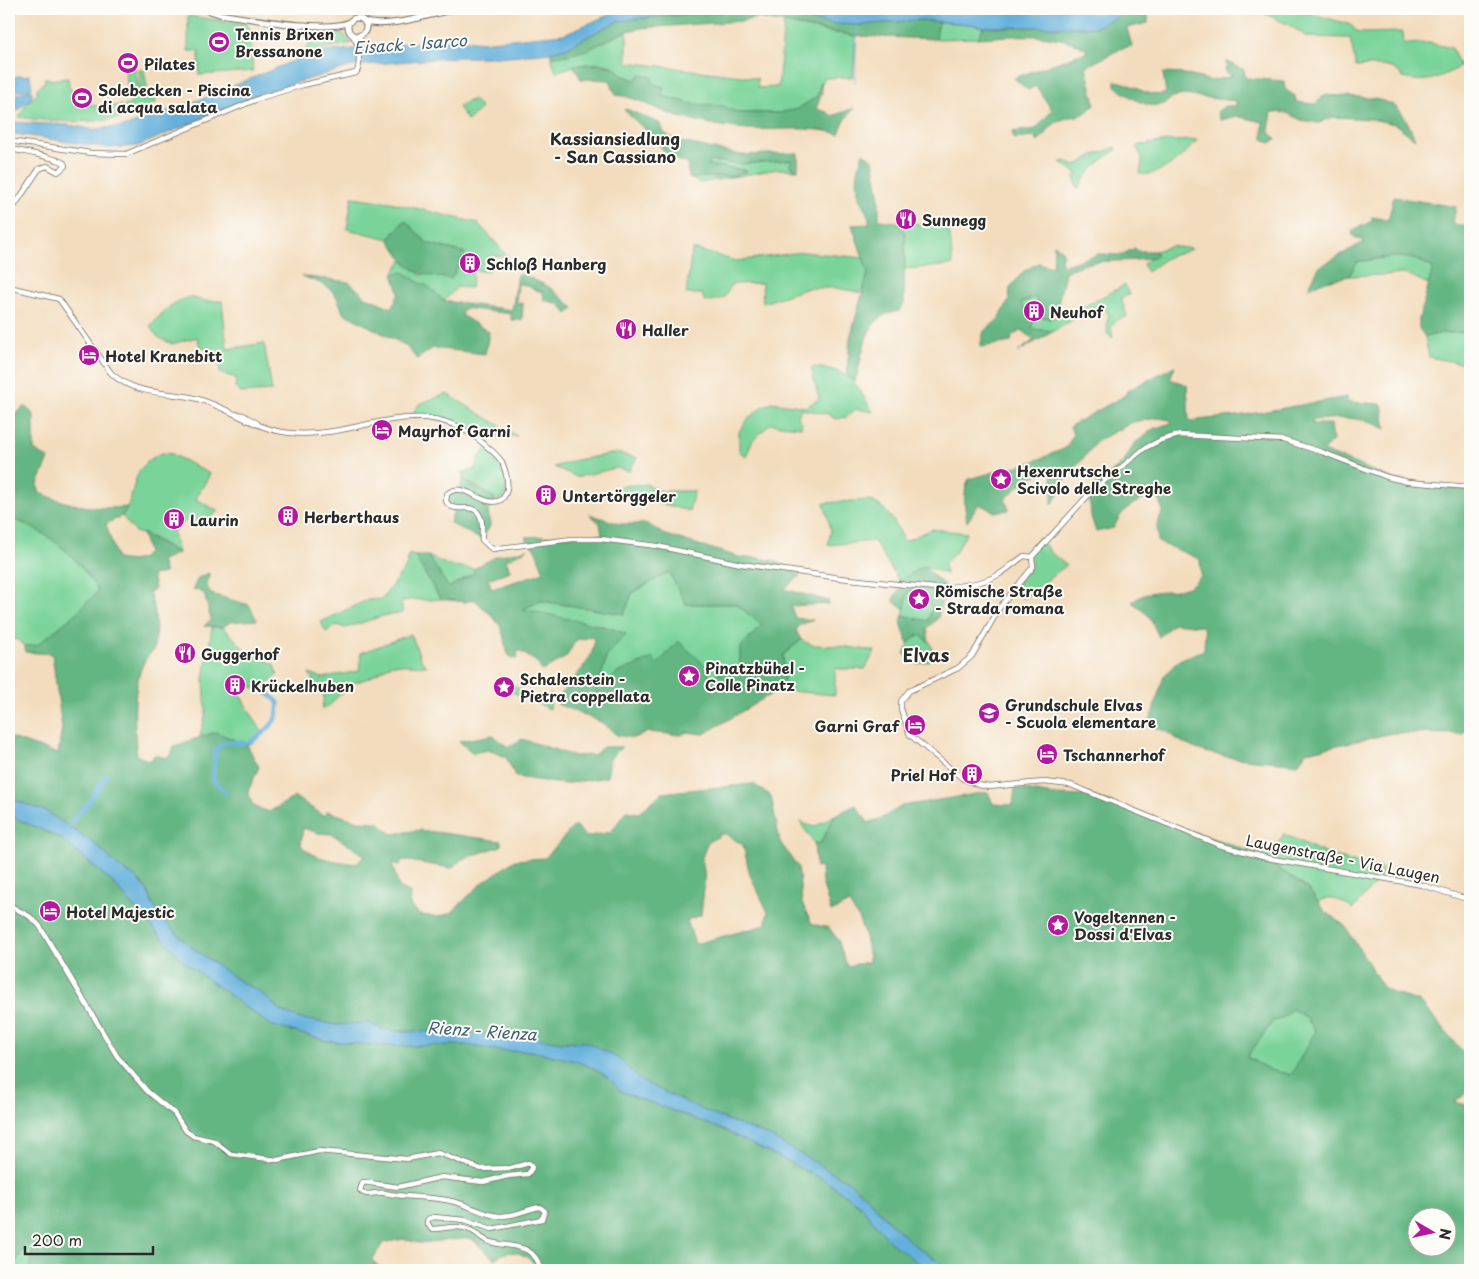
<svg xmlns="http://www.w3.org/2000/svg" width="1479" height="1279" viewBox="0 0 1479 1279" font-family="'Playpen Sans',sans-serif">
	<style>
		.green { fill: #7ad49a; stroke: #528062 }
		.forest { fill: #63b682; stroke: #477056; fill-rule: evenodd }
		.water { fill: #63b0dc; stroke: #476e84 }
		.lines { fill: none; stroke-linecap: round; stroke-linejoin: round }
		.stream { stroke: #63b0dc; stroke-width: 1 }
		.canal { stroke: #63b0dc; stroke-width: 4.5 }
		.tertiary-casing { stroke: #71695e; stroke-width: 6 }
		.secondary-casing { stroke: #71695e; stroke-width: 7 }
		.tertiary { stroke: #fff; stroke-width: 4.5 }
		.secondary { stroke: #fff; stroke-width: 5 }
		.labels { text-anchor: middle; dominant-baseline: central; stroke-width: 4; stroke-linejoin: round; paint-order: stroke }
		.poi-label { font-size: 15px; font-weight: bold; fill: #2b2b2b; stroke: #fdfcf7; text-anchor: start }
		.street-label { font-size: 15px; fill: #2b2b2b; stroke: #fdfcf7 }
		.water-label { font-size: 16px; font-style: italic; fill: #416072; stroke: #fdfcf7 }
		.neighbourhood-label { font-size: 16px; font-weight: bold; fill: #2b2b2b; stroke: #fdfcf7 }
		.quarter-label { font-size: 18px; font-weight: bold; fill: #2b2b2b; stroke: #fdfcf7 }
	</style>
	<rect width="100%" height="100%" fill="#fdfcf7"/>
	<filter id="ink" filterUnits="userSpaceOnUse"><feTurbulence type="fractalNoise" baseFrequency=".02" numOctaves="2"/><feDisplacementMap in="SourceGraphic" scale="10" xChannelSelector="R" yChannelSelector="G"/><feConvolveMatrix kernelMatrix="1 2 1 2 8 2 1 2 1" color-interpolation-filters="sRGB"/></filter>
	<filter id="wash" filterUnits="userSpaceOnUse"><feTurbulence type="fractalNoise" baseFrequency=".0096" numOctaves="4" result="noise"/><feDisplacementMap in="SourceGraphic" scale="20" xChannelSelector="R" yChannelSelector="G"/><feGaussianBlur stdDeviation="1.12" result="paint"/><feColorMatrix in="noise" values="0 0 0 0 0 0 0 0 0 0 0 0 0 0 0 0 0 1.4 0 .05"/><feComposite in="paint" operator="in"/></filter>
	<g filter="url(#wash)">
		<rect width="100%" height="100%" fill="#f3dcbd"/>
		<path class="green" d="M1258,9H1296L1351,25L1358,33L1403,32L1404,44L1429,43L1452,48L1460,67C1437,78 1429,84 1403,78C1394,62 1371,66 1356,67L1350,38L1306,37C1292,23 1273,20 1258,9Z
			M188,16L247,24L250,29L253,71L199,75V51H188Z
			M938,22L970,24L983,27L978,38L936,39Z
			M784,23L833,33L856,34L853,77L824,78L817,96L798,109L779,113H738L723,106L694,104L661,96L664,87C651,84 634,82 622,75C619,73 617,69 614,67C597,59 572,66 556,72L551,56L568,55L589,49L627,31V62L757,78L758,88L778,87Z
			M318,30L343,34L352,43L305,52Z
			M135,69L142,102L139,70H144L149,99L155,98L156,103L150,104L151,111C108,124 63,124 19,117L27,103L37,94V88L44,83L45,78H49V80L68,78L70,90H75L78,100L84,108L91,104L98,107L131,105L125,71Z
			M473,99L481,108L468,121L458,107Z
			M1197,140C1187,154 1158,178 1140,174L1142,159L1137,146L1167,141Z
			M1116,147L1117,150C1100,160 1088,171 1078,189L1074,177L1078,174L1060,162L1066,161L1075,166L1092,156Z
			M778,160H792L790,166L798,170L777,169L700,183L689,178L733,176L746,170L708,165L709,161L741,164Z
			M352,197L390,202L478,223L508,257L490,255L488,272L473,270L471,288L457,287L444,301C437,298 435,291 429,287C426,285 421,284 418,282C405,275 410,271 393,274L402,260L421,275L465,253L427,243L405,220L389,239L347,229Z
			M897,222L945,226L950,235L953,265L905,269V233Z
			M1172,246L1192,249L1166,258L1147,272L1143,264L1149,260V258L1156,256L1155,251Z
			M692,250H697L736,261L803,252L864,258L868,273L863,293L836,288H808L763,303L762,283L732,284L724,298L705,302L702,294H686Z
			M1411,257L1433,268L1430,285L1407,274L1349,276L1357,262L1392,257Z
			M1125,285L1129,295L1121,298L1127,316L1117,320L1111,327L1113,338L1107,334V321L1109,316L1101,303L1054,331L1032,329L1021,303L1035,297L1041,317C1064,322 1103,295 1125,285Z
			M191,297L203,301H222L227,349L264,343L272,391L241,393L235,388L236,378L220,373C219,358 214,351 200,346L197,337L172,344L158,337L150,326C162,313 173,300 191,297Z
			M1470,332V365L1429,357L1425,337L1442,333Z
			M811,367C851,370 853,379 873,412L856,409L847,417L835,419L828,414L800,409L798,418L802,422L801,427L770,424L752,441L746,457L739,451V432L747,420L762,407L772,402L806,407L819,399Z
			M447,394L517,436L481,438L480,440C457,425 439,415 411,417L419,404Z
			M488,447C503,463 510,475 504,498L491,503L495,498L463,479V472L474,470L480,457Z
			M162,453L172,454L210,474L196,499L218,511L204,523L187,520L173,532L178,553L156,539L135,532L122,516C139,492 127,468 162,453Z
			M617,453L637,458L629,471L616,468L577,477L554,467L576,460Z
			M647,484L661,491H694L689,511L627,495L615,498L601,493L577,495V493L614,492L620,486Z
			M869,500C888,507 895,524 905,541L932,529L967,533L954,554L944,564L946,574L923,566L899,581L874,541L828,545L831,530L824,503Z
			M11,519C50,528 79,559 98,591L72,617L37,645L25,646L18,640L9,638V548L11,543L9,542V520Z
			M1039,537L1051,553L1066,565L1024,599L1013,589L1032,565L1028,552Z
			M409,554L415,556L440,599C427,602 413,597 401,602L403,613L383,616L345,628L337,625L326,632L321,622L367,600L382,599L406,567Z
			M428,556L448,565L473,569L475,572L448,588Z
			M669,572L686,604H736L762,625L740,648V665L710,678L657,665L595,696L607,655L626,634L523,609L541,601L624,614L632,593Z
			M908,590L924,594L932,608L928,622L903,615Z
			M212,627H223L246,651L274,664L278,675L267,685L273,698L250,686L240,695L262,732L247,745L234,740L200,736L206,713L204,680Z
			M411,634L422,662L427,666L392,664L371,677L348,685L330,705L322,709L324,694L314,693V682L309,673L322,678L359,671L361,653Z
			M920,635L930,642L935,656L929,661L918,664L904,654L911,639Z
			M801,640L812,645L840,646L875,651L865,669H835V695L778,690L784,680L783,655Z
			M507,686H514L539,701L551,694L550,709L510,691Z
			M835,815L820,844L814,843L800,822L814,827Z
			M1284,834L1331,856L1383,869L1380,878L1353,909C1340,901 1331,895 1317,902L1308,889L1258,854L1264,848L1272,852Z
			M1291,1009C1302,1014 1311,1020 1315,1033L1292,1075L1270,1070L1247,1057L1273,1021L1283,1018Z
			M36,1233L29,1270H9Z"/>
		<path class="forest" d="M763,9L794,10L804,19L834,24L860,25L919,20L938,22L936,39L855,36L757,18L742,21L642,28L623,32L589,49L568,55L551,56L550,52L566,48L617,21L673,15Z
			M1135,9H1157L1156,12L1148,14V23L1127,28L1132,46L1120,49L1086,67L1095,104C1079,120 1082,113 1064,119C1051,123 1046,133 1038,142L1034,137L1014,139L1012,132L1036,129L1052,110L1036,86L1028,90L1014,78L1089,51C1058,30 1014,36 978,38L983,27H1095Z
			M1226,61L1244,70L1245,78L1284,81L1285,89L1295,96L1296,102L1315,104L1324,95C1345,97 1371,95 1391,104C1403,109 1410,127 1415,139L1395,124L1371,119L1332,117L1319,123L1301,120L1287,113L1272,112L1269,130L1276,140L1270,143L1263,139V122L1236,116L1220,120L1217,112L1225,106H1236V101L1184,95L1172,97C1157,117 1129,97 1115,86V81C1132,82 1149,100 1166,93L1163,73L1185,74L1211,81L1232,76L1224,71L1227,67Z
			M597,64L614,67L622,75L635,80L641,74L652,77L653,84L664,87L661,96L694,104L723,106L738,113H779L798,109L817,96L821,82L822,92L816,109L827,112L832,116L854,108L843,123L839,134C809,125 779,131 748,129C728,128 707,123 688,119C662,115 642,97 616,95L610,80L581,79L573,65Z
			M626,109L661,124L664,133L677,141L741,155L798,153V170L790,166L791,160L741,164L709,161L708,165L748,171L733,176L689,178L687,163L670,158L651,135L624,110Z
			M863,153L873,160L879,193V220L897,222L905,233L904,304L899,311C863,314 864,354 855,382L847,375L850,338L868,273L852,225L869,224C870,214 862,206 859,197C855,181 858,168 863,153Z
			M1394,197L1456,207L1453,224L1470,226V332L1442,333L1425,337L1419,328V319L1433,268C1411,252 1382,257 1357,262L1349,276L1326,281L1308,288L1319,267L1364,242L1353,236L1352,231L1372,221V217L1388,220Z
			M405,220L427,243L465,253L451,279C414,274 410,272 389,239Z
			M1054,244L1063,251L1061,262L1065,265L1099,254L1121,255L1135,248L1138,251H1155L1157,256C1125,266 1098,254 1065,272L1057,309L1051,313V319L1041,317L1035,297L1021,303L1033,321L1032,329L1054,331L1018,352L1034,340L1022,330L1012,336L1011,342L980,347L984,331L998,320L1009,301L1010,288L1023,272L1038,263L1053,267Z
			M404,272L416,281L429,287L444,301L512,310L518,274L524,275L549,287L574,308L567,314L560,304L544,300L543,292C532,290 529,284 518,284L516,302L523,304L522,320H511V314L464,308L461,315L489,332L485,354L433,348L417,359L405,345L343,313C336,287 324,284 301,276L349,282L366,297L392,308L399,292L393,274Z
			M1175,366L1170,379L1187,385L1189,421L1244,415L1347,397L1348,402L1382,404L1386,429C1359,415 1343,418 1313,420L1312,424H1331L1333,441L1323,451L1394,479L1470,491V727L1463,734L1393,733L1306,752L1298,764C1265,760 1219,760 1189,746C1174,739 1164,726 1148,727L1164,676L1179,660L1204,650L1205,632L1202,626L1174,623L1159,637L1149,616L1132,602C1152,587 1164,594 1185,588C1191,587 1197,580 1201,576L1200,559L1158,542L1157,525L1163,511L1158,497C1137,498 1120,510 1114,528L1096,532L1091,516L1089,491L1124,462L1134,444L1153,429L1171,423V420L1158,418L1133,422L1097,441L1065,481L1052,505V470L1028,478L1005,499L1009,510L995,512L979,504L967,522C965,506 962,494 969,479L1032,462L1066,448L1073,435L1070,426L1124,396L1127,391Z
			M25,406L34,415V450L49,459L38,484L39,492C68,506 96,510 128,507L122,516L106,524L117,559C129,561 140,563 148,552L142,533L178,553L161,561L165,573L152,575L155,589L149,592C156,612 158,630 153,651C130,668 134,729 137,756L151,761L154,755L166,758L171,755L174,746L216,732L247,745L259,767L248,791L253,806L269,812L295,797L324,816L327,811L358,821L378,822L392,834L420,830L501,841V846L462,859L452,868L402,860L400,865L392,863L399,887L410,892V904L420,915L438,917L451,913L481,884L515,860L545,858L575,825L586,837L611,832L626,811L639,813L662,793L688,790L753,784L771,796L780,842L798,867L802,903L812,924L829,928L838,940L847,966L869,962C867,938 862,922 849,903L831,912L822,882L821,867L816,868L814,843L820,844L835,815L856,805L868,823L884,817L902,806L988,792L993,804L1013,805L1015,788L1052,795L1091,796L1258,854L1308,889L1326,912L1345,926L1383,987L1395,994L1420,1002L1470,1060V1090L1455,1102L1470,1106V1270H950L913,1244L888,1221L870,1200L771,1137L714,1115L641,1081L618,1058L603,1051L572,1041L562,1042L517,1035L510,1037L455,1032L397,1031L382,1029L368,1023L337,1025L297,1018L282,1012L259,991L239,981L190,946L167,924L153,905L147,889L136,878L118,866L95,844L45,811L9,798V737L58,754L62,728L52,654L25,652V646L37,645L72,617L98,591C81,563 61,542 31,527C24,524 17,519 9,520V420ZM303,828L318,833L332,834L365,856L356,864C338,861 313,860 301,845ZM724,833L743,845L750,875L768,912L765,925L695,944L687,920L701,915L705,879L702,857L708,842ZM1291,1009C1303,1014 1311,1020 1315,1032L1291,1075L1270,1070L1247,1057L1273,1021L1283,1018ZM1416,1216H1446V1246H1416Z
			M463,479L495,499L488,510L490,526L482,540L450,523L454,509L449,507L447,494L459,490Z
			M589,514L620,524H648L663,534L742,558C761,556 787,562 800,576L784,589L829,601L828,604L791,606L795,618L813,620L800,625L796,630L801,640L783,655L784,680L778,690L704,734L687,732L681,735L648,732L633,738L617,735L601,722L557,704C564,680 594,668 594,640L591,637L576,640L566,657L542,671L537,662L518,650L517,659L510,657C504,648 505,635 500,626C494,616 482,607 474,599L466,602L440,599L415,556H428L449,588L475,572L473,569L497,556L528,549L506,560L510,571L488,579L492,589L544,572L536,551L525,537L602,535L600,523ZM669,572L686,604H736L762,625L740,648V665L710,677L706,666L678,641L657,665L653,658L617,673L596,695L607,655L626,634L611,628L523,609L541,601L624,614L632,593Z
			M923,566L945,586L938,618L927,628L929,642L920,635L915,636L908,644L901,622L903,615L928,621L932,608L924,594L908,590L905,609L894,602L893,599L901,587L899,581Z
			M209,573L207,587L211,594L249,605L257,620L230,622L223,627L204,626L211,620L204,593L193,589L198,578Z
			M493,735L508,747L522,739L574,756L594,755L603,747H622L610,759L607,777L564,784L516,777L506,757L488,750L472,753L459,741Z
			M9,815L60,838L111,881L170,947L201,974L270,1025L327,1041L384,1046L466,1045L501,1051H532L576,1061L593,1068L607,1077L622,1092L719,1128L823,1179L860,1205L890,1242L928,1270H536L535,1264C521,1251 511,1248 494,1259L471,1238L419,1243L403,1239L383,1243L372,1260L383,1270H29L35,1235L9,1270Z"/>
		<path class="water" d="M623,9H829L878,12L868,9H1135L1095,27H983L970,24L919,20L860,25L834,24L804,19L794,10L763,9L673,15L617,21L566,48L550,52L498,57H456L352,66L262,93L138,146L109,148L9,133V122L68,125L91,129L123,127L202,99L298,59L325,52L429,41L460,39L481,42L564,34Z
			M30,75L32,89L17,91L9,97V77Z
			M32,91V97L18,110L14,111L9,107V100C15,93 23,92 32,91Z
			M9,798L45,811L95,844L118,866L136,878L147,890L153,905L167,924L190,946L239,981L259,991L282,1012L297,1018L337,1025L368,1023L382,1029L397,1031L455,1032L509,1037L517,1035L562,1042H587L618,1058L641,1081L714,1115L771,1137L849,1182L870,1200L888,1221L913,1244L950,1270H928L890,1242L860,1205L823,1179L719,1128L622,1092L607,1077L593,1068L576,1061L532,1051H501L466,1045L384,1046L327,1041L270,1025L183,961L111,881L60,838L9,815Z"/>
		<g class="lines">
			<path class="stream" d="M855,81L857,25
				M864,158L871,217"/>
			<path class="canal" d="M249,743C265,732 280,723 278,702L270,695
				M225,792L213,779L215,751L223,742L244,743
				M65,829L89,802L107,775"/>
		</g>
	</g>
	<g filter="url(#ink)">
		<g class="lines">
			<g class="tertiary-casing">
				<path id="tertiary" d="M352,34L357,43
					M9,141L91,153L126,154L260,98L303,85L356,73C363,64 355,48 361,34
					M9,149C18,150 60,159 64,163L65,166L58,172L47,166L39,169L9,214
					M9,287L59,299L111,373C133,394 162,392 190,397C225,404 254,430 290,433C357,440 417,391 478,439C486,446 496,453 502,462C507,474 511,491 501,500C483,509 464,479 447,494L446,501C453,516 473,500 480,516C484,523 481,533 482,540L492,549L572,539H600L657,546L741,564L840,578L935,588C955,587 980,585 998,575C1007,570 1015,562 1024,556L1032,557
					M235,414L243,415L257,423
					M1032,557L1033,567L1000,607L972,656L958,668L909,691L901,701V709L910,735L962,778L978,785L989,787L1044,782L1071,785L1219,845L1267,858L1422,885L1470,900
					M1032,557L1092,491L1145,448L1161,440L1179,435L1283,440L1322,452L1387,477L1408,482L1470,487
					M9,905L29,916L39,925L117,1056L148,1092L174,1113L186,1131L193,1136L214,1141L231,1154L277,1160L319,1151L407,1159L438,1153L481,1169L511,1168L529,1163L532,1168L528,1174L508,1176L483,1182L442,1177L398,1187L363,1182L360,1190C366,1198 376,1191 385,1193C407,1198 429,1196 451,1201C467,1204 484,1215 499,1216C514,1217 526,1209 540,1207L545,1211L542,1219L492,1229L465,1220L434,1217L428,1219L427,1222L431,1229C445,1229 457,1224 470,1230C478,1233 482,1240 490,1242C512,1248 534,1242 541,1270"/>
			</g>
			<g class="secondary-casing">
				<path id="secondary" d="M204,9L219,14C248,18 326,33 350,22
					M348 27a9 9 0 1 1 18 0a9 9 0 1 1-18 0Z
					M364,21C383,30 433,14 455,9"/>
			</g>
			<use href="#tertiary" class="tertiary"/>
			<use href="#secondary" class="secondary"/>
		</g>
	</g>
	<defs>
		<g id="stadium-disc" transform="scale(1.125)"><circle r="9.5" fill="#b5179e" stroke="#fdfcf7"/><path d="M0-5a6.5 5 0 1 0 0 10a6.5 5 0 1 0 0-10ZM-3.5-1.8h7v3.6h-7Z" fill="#fff"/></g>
		<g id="restaurant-disc" transform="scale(1.125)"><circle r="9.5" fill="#b5179e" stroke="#fdfcf7"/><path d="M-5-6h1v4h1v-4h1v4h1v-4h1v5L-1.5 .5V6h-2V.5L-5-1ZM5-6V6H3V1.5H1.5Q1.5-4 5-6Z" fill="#fff"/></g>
		<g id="building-disc" transform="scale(1.125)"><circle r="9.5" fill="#b5179e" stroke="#fdfcf7"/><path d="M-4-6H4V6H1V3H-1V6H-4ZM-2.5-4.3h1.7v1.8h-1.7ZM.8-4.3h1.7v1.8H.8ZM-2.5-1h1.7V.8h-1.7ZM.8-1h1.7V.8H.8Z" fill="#fff"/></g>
		<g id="hotel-disc" transform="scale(1.125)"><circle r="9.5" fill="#b5179e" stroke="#fdfcf7"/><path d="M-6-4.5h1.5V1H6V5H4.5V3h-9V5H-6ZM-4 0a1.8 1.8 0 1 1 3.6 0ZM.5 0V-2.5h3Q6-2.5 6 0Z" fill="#fff"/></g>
		<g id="sight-disc" transform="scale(1.125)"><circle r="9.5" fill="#b5179e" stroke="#fdfcf7"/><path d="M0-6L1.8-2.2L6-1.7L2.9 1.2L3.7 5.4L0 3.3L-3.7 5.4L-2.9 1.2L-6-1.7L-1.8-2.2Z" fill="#fff"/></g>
		<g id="school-disc" transform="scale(1.125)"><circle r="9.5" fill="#b5179e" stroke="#fdfcf7"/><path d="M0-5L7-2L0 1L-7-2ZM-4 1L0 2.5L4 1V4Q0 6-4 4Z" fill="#fff"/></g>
	</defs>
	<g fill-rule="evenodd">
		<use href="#stadium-disc" x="219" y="42"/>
		<use href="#stadium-disc" x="128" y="63"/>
		<use href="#stadium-disc" x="82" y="98"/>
		<use href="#restaurant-disc" x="906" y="219"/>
		<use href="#building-disc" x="470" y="263"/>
		<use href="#building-disc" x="1034" y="311"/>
		<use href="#restaurant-disc" x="626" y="329"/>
		<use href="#hotel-disc" x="89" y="355"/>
		<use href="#hotel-disc" x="382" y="430"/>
		<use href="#sight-disc" x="1001" y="479"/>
		<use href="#building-disc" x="546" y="495"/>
		<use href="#building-disc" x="288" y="516"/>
		<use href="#building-disc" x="174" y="519"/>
		<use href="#sight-disc" x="919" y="599"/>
		<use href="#restaurant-disc" x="185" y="653"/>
		<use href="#sight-disc" x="689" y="676"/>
		<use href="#building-disc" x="235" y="685"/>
		<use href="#sight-disc" x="504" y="687"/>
		<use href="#school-disc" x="989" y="713"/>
		<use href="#hotel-disc" x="915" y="725"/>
		<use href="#hotel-disc" x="1047" y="754"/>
		<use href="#building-disc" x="972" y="774"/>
		<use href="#hotel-disc" x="50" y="911"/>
		<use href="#sight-disc" x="1058" y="925"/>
	</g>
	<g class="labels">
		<g class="poi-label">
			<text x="235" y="33">Tennis Brixen<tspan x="235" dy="17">Bressanone</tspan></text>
			<text x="144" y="63">Pilates</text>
			<text x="98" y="89">Solebecken - Piscina<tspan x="98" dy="17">di acqua salata</tspan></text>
			<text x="922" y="219">Sunnegg</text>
			<text x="486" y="263">Schloß Hanberg</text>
			<text x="1050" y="311">Neuhof</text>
			<text x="642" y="329">Haller</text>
			<text x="105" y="355">Hotel Kranebitt</text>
			<text x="398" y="430">Mayrhof Garni</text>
			<text x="1017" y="470">Hexenrutsche -<tspan x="1017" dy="17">Scivolo delle Streghe</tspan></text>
			<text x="562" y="495">Untertörggeler</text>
			<text x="304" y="516">Herberthaus</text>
			<text x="190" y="519">Laurin</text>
			<text x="935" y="590">Römische Straße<tspan x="935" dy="17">- Strada romana</tspan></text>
			<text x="201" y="653">Guggerhof</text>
			<text x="705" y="667">Pinatzbühel -<tspan x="705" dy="17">Colle Pinatz</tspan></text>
			<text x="520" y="678">Schalenstein -<tspan x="520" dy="17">Pietra coppellata</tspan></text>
			<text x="251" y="685">Krückelhuben</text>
			<text x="1005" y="704">Grundschule Elvas<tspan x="1005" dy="17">- Scuola elementare</tspan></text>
			<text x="899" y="725" text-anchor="end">Garni Graf</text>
			<text x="1063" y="754">Tschannerhof</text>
			<text x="956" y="774" text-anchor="end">Priel Hof</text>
			<text x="66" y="911">Hotel Majestic</text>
			<text x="1074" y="916">Vogeltennen -<tspan x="1074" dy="17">Dossi d'Elvas</tspan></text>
		</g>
		<g class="street-label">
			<text transform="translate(1343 858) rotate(11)">Laugenstraße - Via Laugen</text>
		</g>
		<g class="water-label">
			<text transform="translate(410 43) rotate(-4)">Eisack - Isarco</text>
			<text transform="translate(482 1030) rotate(4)">Rienz - Rienza</text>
		</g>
		<g class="neighbourhood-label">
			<text x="615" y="138">Kassiansiedlung<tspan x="615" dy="18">- San Cassiano</tspan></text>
		</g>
		<g class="quarter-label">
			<text x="926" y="654">Elvas</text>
		</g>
	</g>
	<rect width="1479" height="1279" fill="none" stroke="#fdfcf7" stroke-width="30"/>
	<g transform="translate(1432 1232) rotate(99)"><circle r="24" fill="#fdfcf7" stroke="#a9a8a5"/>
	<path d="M0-4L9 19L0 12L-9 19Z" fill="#b5179e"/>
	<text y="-8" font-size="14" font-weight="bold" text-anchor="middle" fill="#2b2b2b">N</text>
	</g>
	<path d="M25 1246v8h128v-8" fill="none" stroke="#2b2b2b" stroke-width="2.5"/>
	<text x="32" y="1246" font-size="15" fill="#2b2b2b" stroke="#fdfcf7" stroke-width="4" paint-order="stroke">200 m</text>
</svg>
